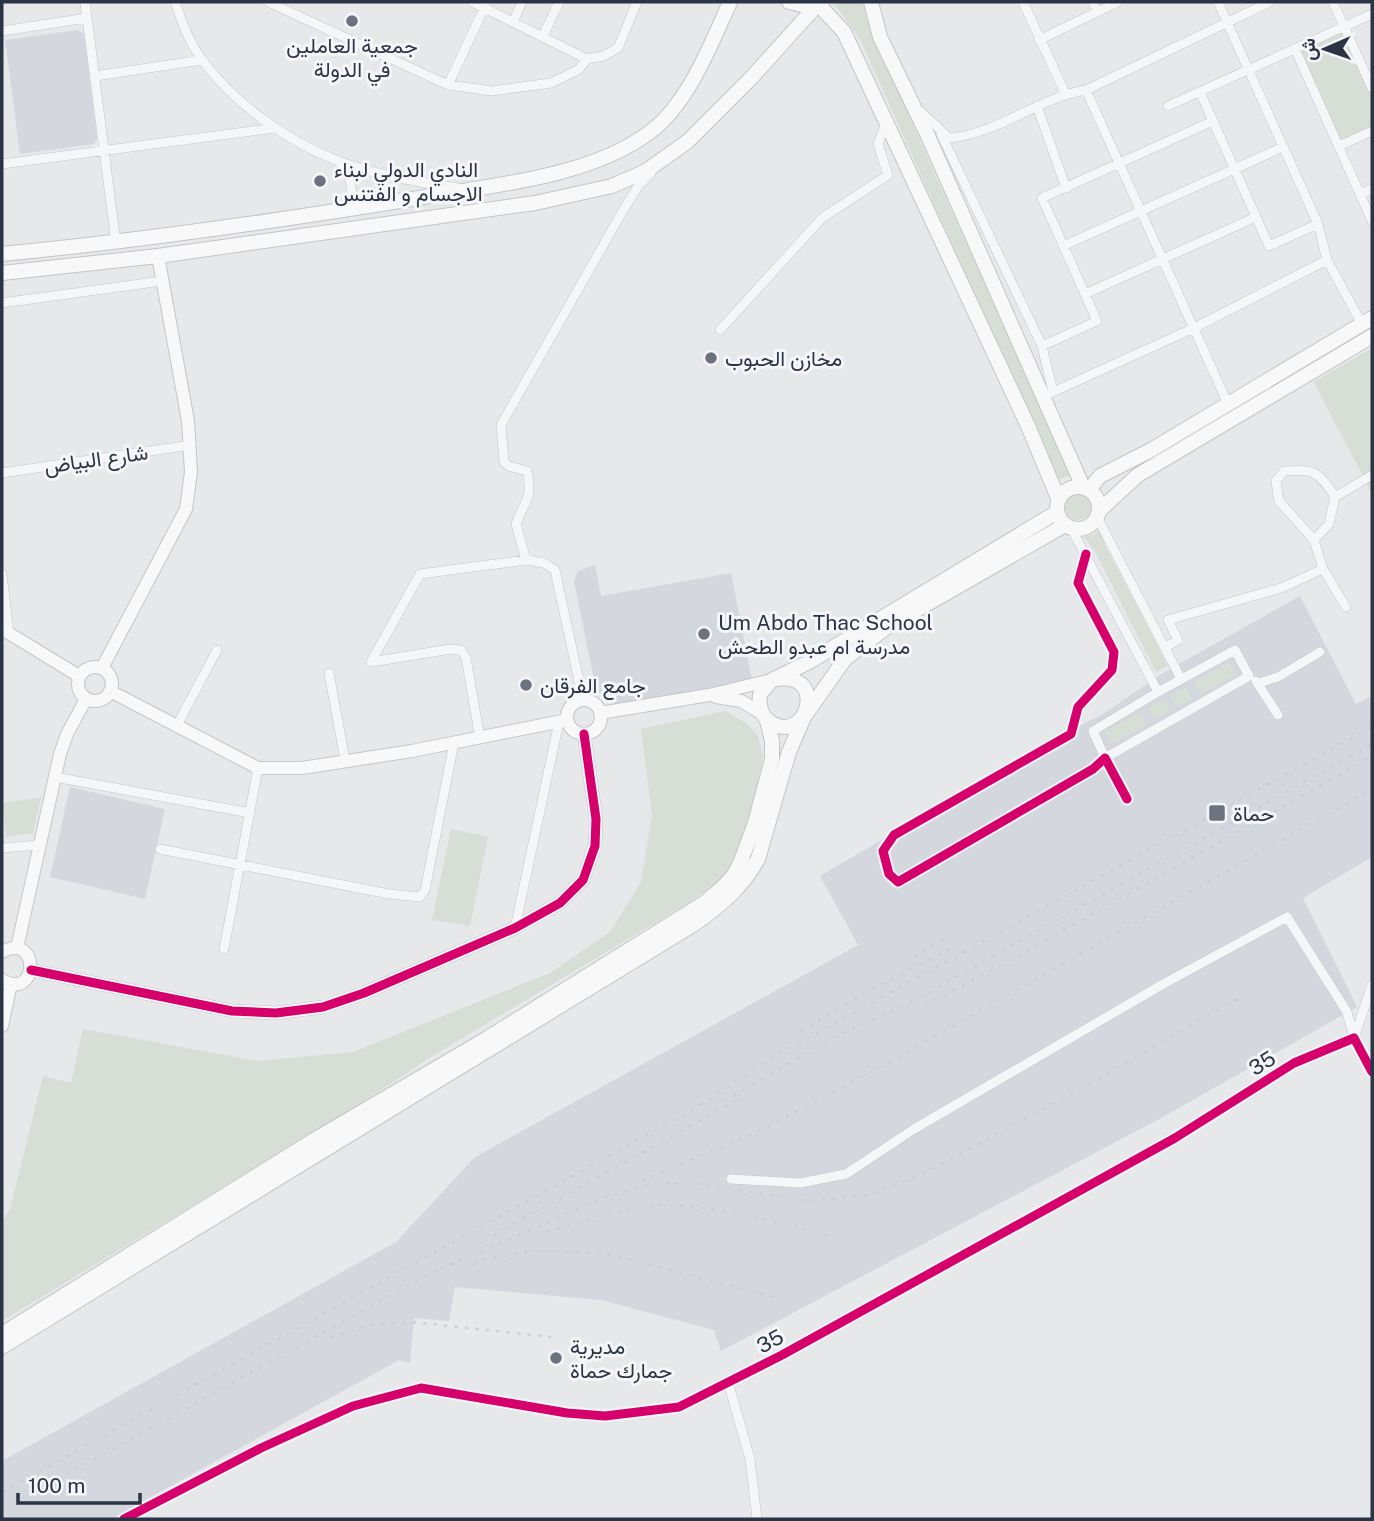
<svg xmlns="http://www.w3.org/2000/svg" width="1374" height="1521" viewBox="0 0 1374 1521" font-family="'Public Sans',Vazirmatn,sans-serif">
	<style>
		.built { fill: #d4d7dd }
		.green { fill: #d6ded6 }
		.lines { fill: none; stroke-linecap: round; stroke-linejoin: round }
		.street-casing { stroke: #c4c6c8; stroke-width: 10 }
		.secondary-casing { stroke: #c4c6c8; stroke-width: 14 }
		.primary-casing { stroke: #c2c5c8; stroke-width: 16 }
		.street { stroke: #f5f6f7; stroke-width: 9 }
		.secondary { stroke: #f8f8f8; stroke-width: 12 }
		.primary { stroke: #f8f8f8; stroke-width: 14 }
		.rail { stroke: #cecfd2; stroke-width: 2.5; stroke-dasharray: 3.5 7; stroke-linecap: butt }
		.cycleway-casing { stroke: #f4f6f9; stroke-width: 13 }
		.cycleway { stroke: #d6006c; stroke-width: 9 }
		.poi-dot { fill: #6c737f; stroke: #f4f6f9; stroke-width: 2.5 }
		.labels { text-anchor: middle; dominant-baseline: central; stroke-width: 6; stroke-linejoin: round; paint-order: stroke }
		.poi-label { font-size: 21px; fill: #2b3445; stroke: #f4f6f9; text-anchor: start }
		.street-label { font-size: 21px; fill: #2b3445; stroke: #f4f6f9 }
	</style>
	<rect width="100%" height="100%" fill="#e6e8ea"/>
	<path class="built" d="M77,30L84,33L97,139L94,144L20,154L5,40Z
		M595,565L601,596L731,573L752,680L617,706L596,690L574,581L578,571Z
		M1300,596L1356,704L1372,696V857L1303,898L1357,1007L1161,1118L721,1351L714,1330L601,1300L455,1287L449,1321L414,1318L410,1363L399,1360L111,1519H2V1461L396,1242L475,1157L858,945L820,876L1056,738L1103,714L1163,673Z
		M70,787L165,809L145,899L50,877Z"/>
	<path class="green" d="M841,2H862L867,20L936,177L1072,474L1058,480L860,39L835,5Z
		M1345,27L1372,89V131L1339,146L1295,49Z
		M1372,348V494L1314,382Z
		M1065 507a13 13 0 1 1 26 0a13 13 0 1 1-26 0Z
		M1100,528L1105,545L1168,666L1156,672L1095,551L1084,537L1095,534Z
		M1229,662L1236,675L1201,694L1194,682Z
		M1186,687L1192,699L1177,707L1170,695Z
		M1164,699L1170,711L1154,720L1147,708Z
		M725,711L746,723L758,736L763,757L758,784L739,850L724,878L688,903L434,1055L363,1102L2,1321V1222L10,1209L43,1076L71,1083L83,1029L257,1061L353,1052L550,973L610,932L641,882L652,816L641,729Z
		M1140,712L1147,724L1112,744L1105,731Z
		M41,797L33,833L6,837L3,803Z
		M451,829L488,837L470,926L432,920Z"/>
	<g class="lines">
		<g class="street-casing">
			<path id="street" d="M85,2L116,243
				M175,2C182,22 189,42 202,60C235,104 287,141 338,161C375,175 419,182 458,188
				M268,2L448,85L492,91L551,83L578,70L587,59
				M472,2L587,59L603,56L618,48L637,2
				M1023,2L1065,93
				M1093,2L1097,11
				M1218,2L1318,224L1327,260L1362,324
				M1333,2L1372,88
				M513,22L522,2
				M2,31L87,18
				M543,36L559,2
				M1039,40L1118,2
				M1295,49L1372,221
				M95,76L202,60
				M448,85L485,6
				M1086,90L1228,404
				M1200,92L1269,246L1318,224
				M1037,106L1066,188
				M1168,106L1372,14
				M920,111L949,138C998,134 1038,98 1086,90L1270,2
				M941,134L1042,346L1053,392
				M1339,146L1372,131
				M339,161L350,179L354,208
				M2,164L275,128
				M1360,194L1372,189
				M1063,246L1283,147
				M1085,294L1256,217
				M2,303L162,281
				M720,330L822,218L888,175L878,144L887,120
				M1042,346L1097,321L1042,198L1213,121
				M1044,396L1194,328L1327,260
				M2,473L191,445
				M1097,517L1181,679
				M1071,528L1158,692
				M1314,540L1329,524L1335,497
				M1086,554L1078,583L1114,652L1112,670L1078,707L1071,734L894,835L883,851L889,874L898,882L1093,769L1105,758L1127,799
				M526,560L516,524C525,499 533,500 527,471L509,466L504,462L501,425L625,207L639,185L651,173
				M2,574L9,633
				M1346,607L1323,569L1314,540L1279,501L1276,481L1284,471C1315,469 1318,471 1335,497L1372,475
				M1165,647L1178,640L1168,620L1281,588L1323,569
				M1235,650L1249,676L1105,758L1093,731L1158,692Z
				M371,662L420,574L526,560L544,563L555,570L583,700
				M371,662L451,649L461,650L466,658L480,738
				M329,673L345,760
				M1256,681L1278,715
				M1259,683L1278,677L1320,652
				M176,727L217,650
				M55,777L250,813
				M2,848L39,845
				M160,849L389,894L420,897L425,890L454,743
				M515,928L559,722
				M224,949L258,768
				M1354,1038L1372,985
				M731,1179L800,1183L846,1174L914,1129L1165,983L1287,917L1347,1012L1354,1038
				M728,1382L750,1459L757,1519
				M124,1519L261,1448L353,1406L421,1388L567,1413L605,1416L679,1407L782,1355L1175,1138L1294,1063L1354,1038L1372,1072"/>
		</g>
		<g class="secondary-casing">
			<path id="secondary" d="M2,629L79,676
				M78 684a17 17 0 1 1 34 0a17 17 0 1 1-34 0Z
				M102,668L186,509L191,472L188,421L158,256
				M110,691L258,768H302L412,751L567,720
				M716,697L741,701L761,713
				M567 717a17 17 0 1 1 34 0a17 17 0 1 1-34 0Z
				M600,713L709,695L772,680
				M17,948L60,754L67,734L86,699
				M2,952C40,931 39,1002 2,980
				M31,970L232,1011L276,1013L323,1007L364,993L515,928L560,903L583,880L595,846L596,819L584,734
				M2,1026L11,984"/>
		</g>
		<g class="primary-casing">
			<path id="primary" d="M789,2L802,5L822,3
				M871,2L880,37L928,136L1083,487
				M2,254C139,241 276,221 412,199C486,186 590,178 650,132C688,104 711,44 730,2
				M2,273L158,256L535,203L612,186L646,171L687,142L752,77L818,4L844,32L1028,426L1058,498
				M1057 508a21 21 0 1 1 42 0a21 21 0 1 1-42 0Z
				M1089,490L1100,476L1151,450L1372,318
				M1099,511L1138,475L1372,336
				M772,680C830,667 808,747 770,722C760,715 759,705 760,694L772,680L809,662L1057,512
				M2,1334L314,1140L486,1039L704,903L721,889L734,875L741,861L755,823L772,759V741L767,720
				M2,1347L696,923C722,904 743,887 758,859L789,752L804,717L845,659L887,627L1065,525"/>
		</g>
		<use href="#street" class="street"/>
		<use href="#secondary" class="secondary"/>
		<use href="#primary" class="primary"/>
		<path class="rail" d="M913,957L945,939
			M925,1006L1027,951L1371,757
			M800,1032L864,993L950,949
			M724,1101L839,1035L909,1003L1372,744
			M642,1181L765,1128L886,1064L1372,789
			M523,1219L737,1100
			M547,1232C581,1222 615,1209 651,1206C712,1202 776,1223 835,1237
			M485,1241L529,1213
			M473,1264L486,1259L535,1251L604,1253L781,1299
			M431,1273L604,1198L649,1184L694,1183L806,1201L869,1195L925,1173L1085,1086L1244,995
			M331,1338L367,1325L412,1322L551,1337
			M57,1480L440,1268
			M2,1492L708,1101L759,1065L1372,727"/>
		<g class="cycleway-casing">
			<path id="cycleway" d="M1086,554L1078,583L1114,652L1112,670L1078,707L1071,734L894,835L883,851L889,874L898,882L1093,769L1105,758L1127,799
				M31,970L232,1011L276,1013L323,1007L364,993L515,928L560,903L583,880L595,846L596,819L584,734
				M124,1519L261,1448L353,1406L421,1388L567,1413L605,1416L679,1407L782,1355L1175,1138L1294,1063L1354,1038L1372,1072"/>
		</g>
		<use href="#cycleway" class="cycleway"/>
	</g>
	<g class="poi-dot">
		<circle cx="352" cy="21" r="7"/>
		<circle cx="320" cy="181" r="7"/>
		<circle cx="711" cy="358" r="7"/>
		<circle cx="704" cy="634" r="7"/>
		<circle cx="526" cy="685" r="7"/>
		<rect x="1208" y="804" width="18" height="18" rx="3.5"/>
		<circle cx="556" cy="1358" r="7"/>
	</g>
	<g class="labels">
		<g class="poi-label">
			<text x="352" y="45" text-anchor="middle">جمعية العاملين<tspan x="352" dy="24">في الدولة</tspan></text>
			<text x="334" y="169">النادي الدولي لبناء<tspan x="334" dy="24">الاجسام و الفتنس</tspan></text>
			<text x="725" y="358">مخازن الحبوب</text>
			<text x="718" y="622">Um Abdo Thac School<tspan x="718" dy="24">مدرسة ام عبدو الطحش</tspan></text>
			<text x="540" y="685">جامع الفرقان</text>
			<text x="1233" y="813">حماة</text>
			<text x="570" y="1346">مديرية<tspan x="570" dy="24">جمارك حماة</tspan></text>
		</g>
		<g class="street-label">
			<text transform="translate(96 459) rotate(-8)">شارع البياض</text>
			<text transform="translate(1262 1063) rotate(-32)">35</text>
			<text transform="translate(770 1341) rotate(-28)">35</text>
		</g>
	</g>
	<rect width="1374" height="1521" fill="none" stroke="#2b3445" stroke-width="7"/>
	<g transform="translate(1325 49) rotate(268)" stroke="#f4f6f9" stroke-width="5" paint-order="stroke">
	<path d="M0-5L12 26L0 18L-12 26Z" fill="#2b3445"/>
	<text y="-10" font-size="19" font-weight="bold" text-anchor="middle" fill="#2b3445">ش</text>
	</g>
	<path d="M18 1493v10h122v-10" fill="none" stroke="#2b3445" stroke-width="3.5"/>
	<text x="28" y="1493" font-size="21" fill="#2b3445" stroke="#f4f6f9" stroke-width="5" paint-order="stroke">100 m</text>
</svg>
